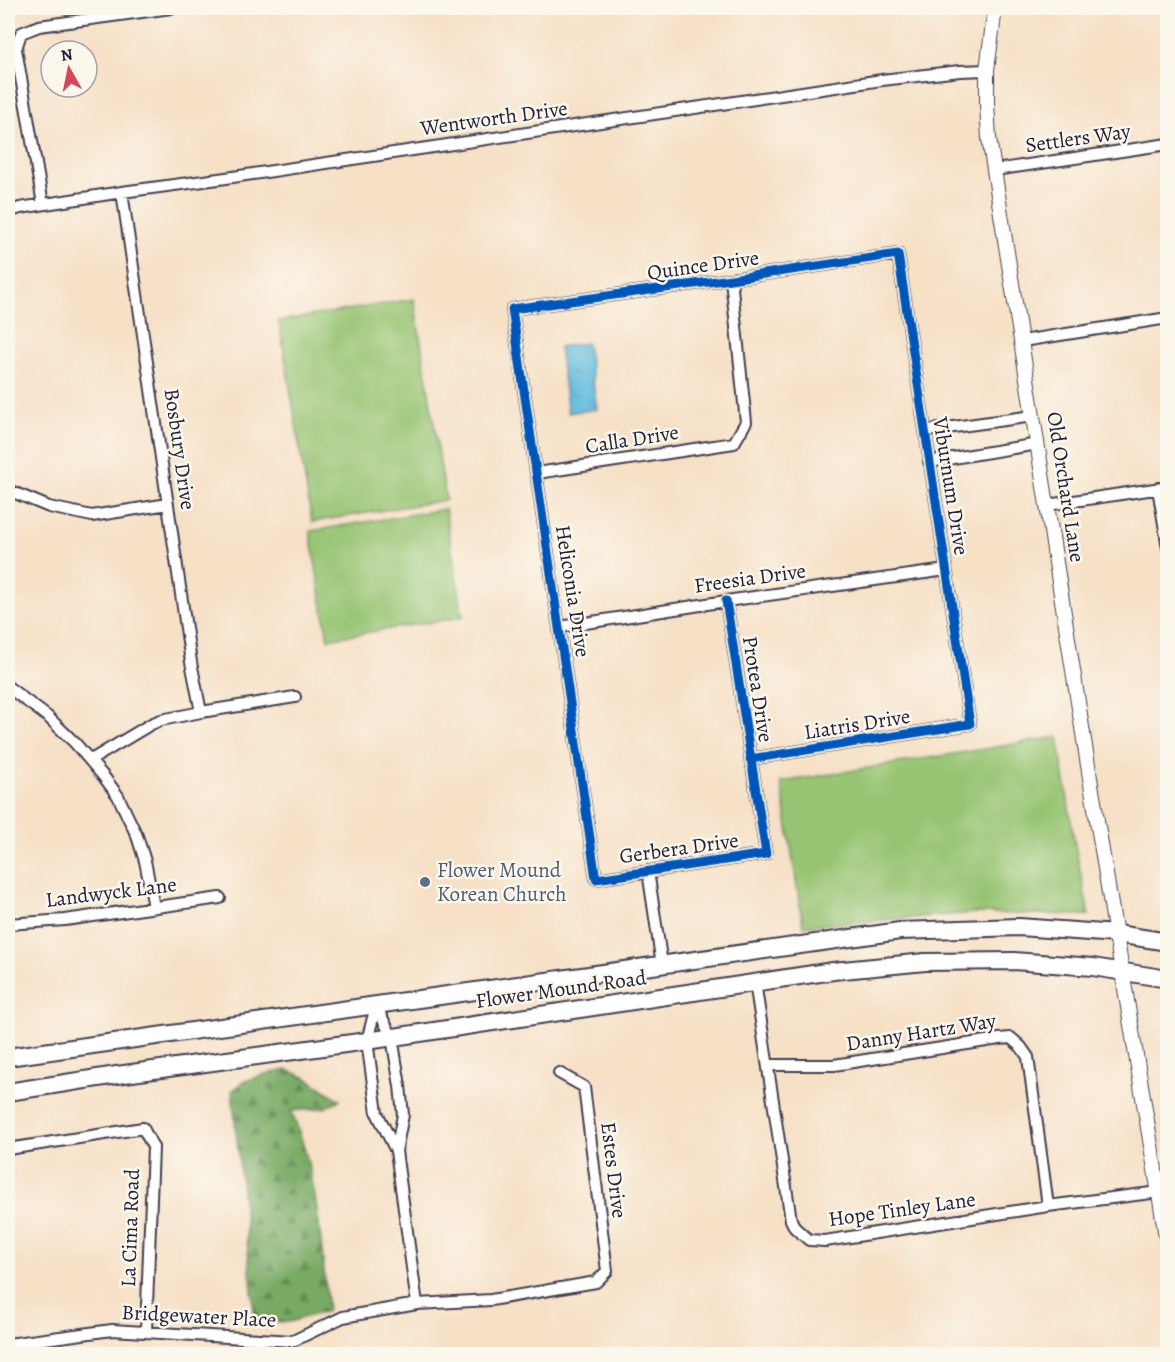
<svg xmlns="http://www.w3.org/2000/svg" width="1175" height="1362" viewBox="0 0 1175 1362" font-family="Alegreya,serif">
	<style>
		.green { fill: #96c472; stroke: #5c7356; stroke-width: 1.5 }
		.forest { fill: url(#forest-firs); stroke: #4d6650; stroke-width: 1.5 }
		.water { fill: url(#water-ripples); stroke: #416f8c; stroke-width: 1.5 }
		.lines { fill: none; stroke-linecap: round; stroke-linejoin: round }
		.street-casing { stroke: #423e50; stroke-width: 14 }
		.secondary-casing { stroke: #423e50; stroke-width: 16 }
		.primary-casing { stroke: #423e50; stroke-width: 20 }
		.street { stroke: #fff; stroke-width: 10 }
		.secondary { stroke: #fff; stroke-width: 14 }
		.primary { stroke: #fff; stroke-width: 16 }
		.cycleway-casing { stroke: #fbf7ec; stroke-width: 13 }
		.cycleway { stroke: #0057b8; stroke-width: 9 }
		.service-dot { fill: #5c6f8a; stroke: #fbf7ec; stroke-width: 2 }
		.labels { text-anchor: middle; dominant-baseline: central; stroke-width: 5; stroke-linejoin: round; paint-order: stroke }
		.street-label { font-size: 21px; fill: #22223b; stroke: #fbf7ec }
		.service-label { font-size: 21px; fill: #4e5e75; stroke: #fbf7ec; text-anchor: start }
	</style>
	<defs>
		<pattern id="forest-firs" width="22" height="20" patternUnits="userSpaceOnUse" patternTransform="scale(1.5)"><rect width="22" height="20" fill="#78aa64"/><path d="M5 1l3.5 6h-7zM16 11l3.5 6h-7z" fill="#628a54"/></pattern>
		<pattern id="water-ripples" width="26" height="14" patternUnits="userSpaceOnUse" patternTransform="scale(1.5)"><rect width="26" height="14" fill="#60bcde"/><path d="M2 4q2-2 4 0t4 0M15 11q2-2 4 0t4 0" fill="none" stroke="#53a1bf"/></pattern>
	</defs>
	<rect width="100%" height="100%" fill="#fbf7ec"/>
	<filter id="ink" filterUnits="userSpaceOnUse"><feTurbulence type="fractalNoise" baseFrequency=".0167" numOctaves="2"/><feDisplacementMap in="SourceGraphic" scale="12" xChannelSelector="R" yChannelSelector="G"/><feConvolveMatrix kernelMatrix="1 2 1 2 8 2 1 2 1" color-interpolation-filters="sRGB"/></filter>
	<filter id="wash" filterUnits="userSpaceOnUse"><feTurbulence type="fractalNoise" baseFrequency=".008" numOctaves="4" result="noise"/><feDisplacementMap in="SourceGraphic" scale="24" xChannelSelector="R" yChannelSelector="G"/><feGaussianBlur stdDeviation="1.35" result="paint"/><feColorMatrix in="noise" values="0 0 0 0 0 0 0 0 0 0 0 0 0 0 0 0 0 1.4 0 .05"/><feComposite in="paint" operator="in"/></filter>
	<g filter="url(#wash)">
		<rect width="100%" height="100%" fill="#f6e0c6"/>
		<path class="green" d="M414,299L446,500L312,522L279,321Z
			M445,509L463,617L328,639L310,531Z
			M1058,737L1075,845L1089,915L974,913L803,926L781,782Z"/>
		<path class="forest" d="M287,1070L305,1077L340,1100L324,1108L291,1111C318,1173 321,1244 328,1311L289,1322L255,1321L232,1091L243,1082L266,1074Z"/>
		<path class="water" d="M587,343L597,409L568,413L559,347Z"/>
	</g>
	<g filter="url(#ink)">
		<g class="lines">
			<g class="street-casing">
				<path id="street" d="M995,170L1168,144
					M122,192L191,662L201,712
					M43,204L16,49L21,33L39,26L171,8
					M8,212L20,208L122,192L226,178L882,80L960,71L987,70
					M1022,341L1168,318
					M925,431L1033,416
					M929,462L1038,444
					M537,473L734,443L746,422L731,279
					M1158,488L1168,548
					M8,490L49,507L92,516L168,504
					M1047,505L1168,487
					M726,601L766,854L596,879L512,309L731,279L898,254L970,724L750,759
					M560,627L726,601L946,570
					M8,687L48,717L75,743L104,777L118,796L137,836L145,861L154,907
					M91,760L151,724L161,720L201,712L295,697
					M648,871L662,965
					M8,924L65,920L220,898
					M755,982L791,1220L795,1228L809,1240L825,1241L1048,1206L1159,1192
					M768,1065H834L999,1039L1011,1038L1021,1047L1028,1057L1048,1206
					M8,1149L143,1128L153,1147L146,1332
					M396,1151L403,1115L400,1086L392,1037L376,1006L367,1041L377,1113L396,1151L417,1304
					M8,1344L112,1330L293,1341L343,1317L417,1304L491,1300L596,1282L607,1271L584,1087L559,1073"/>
			</g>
			<g class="secondary-casing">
				<path id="secondary" d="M995,8L987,70V104L989,138L1090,778L1168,1248"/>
			</g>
			<g class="primary-casing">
				<path id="primary" d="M8,1057L900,931L1019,927L1117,934L1168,942
					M8,1092L117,1075L367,1041L833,971L925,962L1014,961L1093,967L1168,979"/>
			</g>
			<use href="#street" class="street"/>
			<use href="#secondary" class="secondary"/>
			<use href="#primary" class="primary"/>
			<g class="cycleway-casing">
				<path id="cycleway" d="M726,601L766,854L596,879L512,309L731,279L898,254L970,724L750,759"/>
			</g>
			<use href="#cycleway" class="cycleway"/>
		</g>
	</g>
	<circle class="service-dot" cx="425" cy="882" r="6"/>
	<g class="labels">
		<g class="street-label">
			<text transform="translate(494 118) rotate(-8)">Wentworth Drive</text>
			<text transform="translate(1078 138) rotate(-8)">Settlers Way</text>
			<text transform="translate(703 265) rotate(-8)">Quince Drive</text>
			<text transform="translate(632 439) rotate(-9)">Calla Drive</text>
			<text transform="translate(180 449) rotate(82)">Bosbury Drive</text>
			<text transform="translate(951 486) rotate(81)">Viburnum Drive</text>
			<text transform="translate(1066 487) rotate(81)">Old Orchard Lane</text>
			<text transform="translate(750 578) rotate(-8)">Freesia Drive</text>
			<text transform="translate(573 591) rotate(81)">Heliconia Drive</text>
			<text transform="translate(758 689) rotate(81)">Protea Drive</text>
			<text transform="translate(857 724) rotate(-9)">Liatris Drive</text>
			<text transform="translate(679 848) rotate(-8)">Gerbera Drive</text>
			<text transform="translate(111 892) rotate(-7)">Landwyck Lane</text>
			<text transform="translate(561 989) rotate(-8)">Flower Mound Road</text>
			<text transform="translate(921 1032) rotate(-9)">Danny Hartz Way</text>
			<text transform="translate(614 1170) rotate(83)">Estes Drive</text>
			<text transform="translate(902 1209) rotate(-8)">Hope Tinley Lane</text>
			<text transform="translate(130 1228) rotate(-88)">La Cima Road</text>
			<text transform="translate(199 1316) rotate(3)">Bridgewater Place</text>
		</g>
		<g class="service-label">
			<text x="437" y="870">Flower Mound<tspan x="437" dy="24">Korean Church</tspan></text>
		</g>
	</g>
	<rect width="1175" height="1362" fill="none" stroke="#fbf7ec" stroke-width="30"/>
	<g transform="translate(69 69) rotate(351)"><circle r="28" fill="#fbf7ec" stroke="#a4a2a5" stroke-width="1.5"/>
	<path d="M0-4.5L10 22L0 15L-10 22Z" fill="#d1495b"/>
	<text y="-9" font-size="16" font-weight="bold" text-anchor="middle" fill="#22223b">N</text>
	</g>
</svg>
